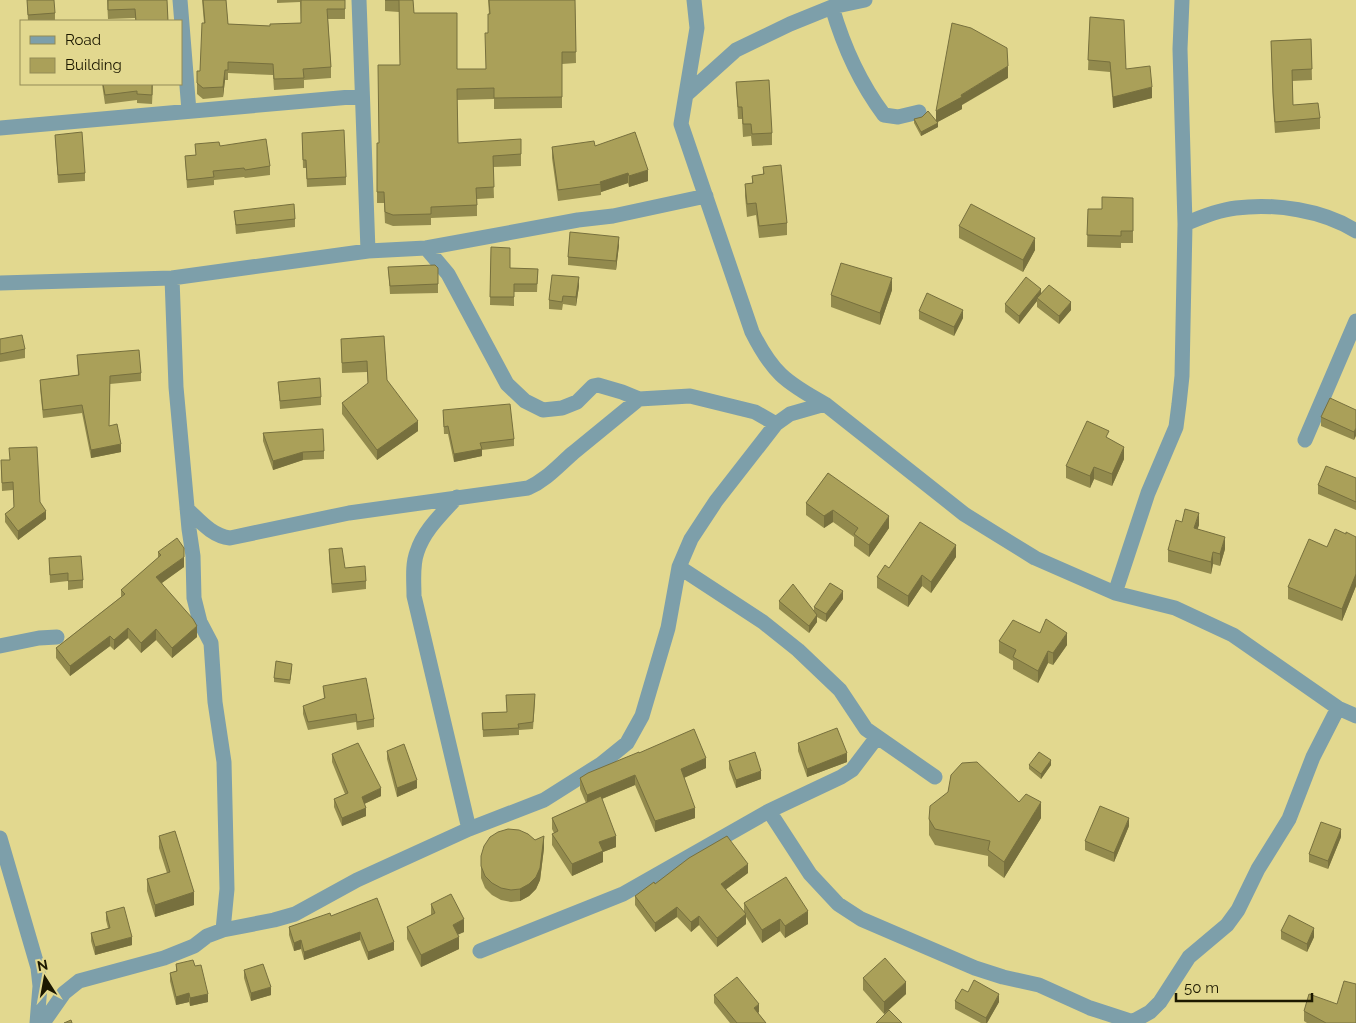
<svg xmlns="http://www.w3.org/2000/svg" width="1356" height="1023" viewBox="0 0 1356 1023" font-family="Raleway,sans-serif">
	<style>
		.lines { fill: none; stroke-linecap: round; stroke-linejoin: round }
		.minor { stroke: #7d9faa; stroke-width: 15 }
		.wall { fill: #928a4d }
		.shaded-wall { fill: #77703e }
		.building { fill: #aaa059; stroke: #77703e }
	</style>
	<rect width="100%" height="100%" fill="#e2d88f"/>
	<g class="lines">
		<path class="minor" d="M180,0L189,111
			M359,0L368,251
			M694,0L697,28L681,124L752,332C772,372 785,382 825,404L964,514L1035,558L1115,593L1175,608L1233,635L1338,708L1356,716
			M832,7C843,45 860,83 884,115L898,117L919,112
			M686,95L736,50L790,24L832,7L865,0
			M0,128L362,96
			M1185,224C1201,217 1218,210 1236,208C1275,203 1323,210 1356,231
			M426,248L448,274L507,384L525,401L543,410L562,408L577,402L593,386L598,385L622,392L639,399L690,396L755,412L776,424
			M172,278L176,387L189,529L193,556L194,598L200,622L211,643L215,702L224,762L227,889L223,930
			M0,283L172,278L368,251L426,248L578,220L613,216L706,196
			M1305,440L1356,321
			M457,497C442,514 424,530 417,552C412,565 414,581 414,596L469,829
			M187,509C200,521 212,536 230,538L349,513L528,488C546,480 558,466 573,453C595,435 617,417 639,399
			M679,567L763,622L798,650L840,690L866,729L935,777
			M1115,593L1148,493L1176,427L1179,404L1182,376L1185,224L1180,49L1182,0
			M0,646L39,638L57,637
			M769,811L810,874L838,904L861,919L975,968L1003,977L1039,985L1090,1008L1136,1023
			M0,838L38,968L40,986L37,1023
			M480,951L623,894L769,811L841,777L852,770L877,737
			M43,1023L64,993L79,981L164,958L194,946L207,936L223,930L274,920L295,914L357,880L469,829L544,800L601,764L627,743L642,716L668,628L679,567L691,539L716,501L776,424L790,414L825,404
			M1130,1023L1150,1012L1160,1002L1189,957L1227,925L1238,910L1258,869L1289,819L1313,757L1338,708"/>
	</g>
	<path class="wall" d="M27,0L55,13V21H28Z
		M107,0H167L168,21H135V18L108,19Z
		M202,0H226L228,24L270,26L301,23L300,2L277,3V0H345V19H328L331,67V78L304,80V88L274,90L273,75L228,73V80H225L223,97L203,99L197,94V71H200L204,23Z
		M385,0H413L414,13L457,69H486L489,14L488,0H575L576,63L562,64V108L494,109V99L457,100L458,143L521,154V166L493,167L494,198L477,199V216L431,218V225L393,226L385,223L384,203H377V143H379L400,65L399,12L385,11Z
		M1090,17L1126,69L1152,98L1113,108L1110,72L1088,70Z
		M1311,39L1312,80L1292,81L1293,105L1320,118V129L1275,133L1273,104L1271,41Z
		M1008,78L962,105V109L937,122L938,127L921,136L914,123V119L936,120Z
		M736,82L772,133V145L752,146L751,136L743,137L742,119H738Z
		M102,84H153L152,104L137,103V100L105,104Z
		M302,133L346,177V185L307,187L306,168H303Z
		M55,135L85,173V181L58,183Z
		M195,144L220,146L270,166V175L245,178L244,177L214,180V185L187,188L185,156L196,155Z
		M595,146L648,181L629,187L628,183L601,192V195L558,201L552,158V147Z
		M763,167L787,223V235L759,238L756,215L747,217L745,196V184L752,183V176L763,174Z
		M1133,198V243H1121V248L1087,247L1088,209H1102Z
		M234,211L295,219V227L236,234Z
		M959,226L1035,250L1023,272L959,238Z
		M619,245L616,270L568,265V257Z
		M491,247L510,268L538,269L537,292H514V306L490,305Z
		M388,267L438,268V293L390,294Z
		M579,286L576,306L563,304L562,310L549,309V300Z
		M892,290L880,325L831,307V295Z
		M1041,294L1071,310L1059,324L1037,307V301L1019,324L1005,312V304Z
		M919,311L963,318L954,336L919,319Z
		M384,336L387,380L418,431L377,460L342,414V403L368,384L367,372L342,373L341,339Z
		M0,339L25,349V358L0,362Z
		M77,355L141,373V381L110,384L109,426L121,452L91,458L82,413L43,418L40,388V380L78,375Z
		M278,382L321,397V405L280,409Z
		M443,410L514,439V446L482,450V456L454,462L448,434H444Z
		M1356,410L1354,440L1321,426V417Z
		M263,433L324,451V459L303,460L273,470L263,441Z
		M1109,439L1124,459L1112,486L1094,479L1090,488L1066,478V466Z
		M1,460L40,502L46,519L18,540L5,522V514L14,508L13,490L2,491Z
		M828,473L889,528L869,557L854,546V537L833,522L824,528L806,515V503Z
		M1356,478V510L1318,494V485Z
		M1182,522L1199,525L1197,529L1225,549L1220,566L1213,564L1211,574L1168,562V550Z
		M1346,534L1356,537V586L1342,621L1288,599V587L1327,547Z
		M329,549L345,568L366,581V589L332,593L329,557Z
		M158,552L184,567L162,583L197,637L172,658L156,640L141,653L128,638L114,650L110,646L70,676L56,658V648L121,597V590L158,558Z
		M956,557L931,593L922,586L908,607L877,588V577L889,568Z
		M49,558L83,580V588L68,590V581L50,583Z
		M843,599L826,622L817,617V622L809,633L779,609V601L814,612V607Z
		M999,641L1067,645L1053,665L1048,663L1038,683L1013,669V661L999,653Z
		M292,668L290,684L274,682V678Z
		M323,686L374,719V727L357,730L356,722L308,730L303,714V706L324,699Z
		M506,695L535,701L533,729L519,730V735L483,737L482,713L507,712Z
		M798,743L847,762L807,777L798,751Z
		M387,751L417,788L397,797L387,759Z
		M639,753L706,768L684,778L695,818L655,832L635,785L602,799L616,847L603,852V862L572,876L552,845V834L554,833L552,829V818L586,803L580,789V778Z
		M332,754L381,796L364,804L366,816L342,826L334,807V799L345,794L332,762Z
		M729,761L761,779L736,788L729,769Z
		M1029,765H1051L1041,779L1029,769Z
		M1019,802L1041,818L1004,878L988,866V856L935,845L929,835V819Z
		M1129,826L1114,862L1085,850V841Z
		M159,836L194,905L155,917L147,891V879L167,873L159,848Z
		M1341,837L1328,869L1309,862V854Z
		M544,848L540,880L536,889L529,896L520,901L511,902L501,900L492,895L485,888L481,878V856Z
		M748,873L726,889L744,912V903L808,924L785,938L780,931L762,943L746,917V924L717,947L699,925L691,932L677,917L655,932L635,905V896Z
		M431,904L464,932L458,934L459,949L421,967L407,939V927L431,915Z
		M106,912L132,945L95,955L91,941V933L108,928L106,920Z
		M331,916L394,950L368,960L360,940L304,960L301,949L294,951L289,935V927Z
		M1281,931L1314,937L1307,952L1281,939Z
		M176,964L195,966L208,1002L190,1006L189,1002L176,1005L170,981V973L176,971Z
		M244,970L271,995L251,1001L244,978Z
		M863,978L906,994L884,1014L863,990Z
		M968,992L999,1002L987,1023H981L955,1009V1001Z
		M714,995L759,1012L758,1013L766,1023H730L714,1003Z
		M1304,1011L1356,1023H1307L1304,1021Z"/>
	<path class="shaded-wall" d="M1008,66V78L962,105V109L936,123V111L961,95Z
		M225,70V80L223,97V87Z
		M1152,87V98L1113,108V97Z
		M938,123V127L921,136V132Z
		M648,170V181L629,187V176Z
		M628,173V183L601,192L600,182Z
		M619,237V245L616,270V261Z
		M1035,238V250L1023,272V260Z
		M579,277V286L576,306V297Z
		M892,278V290L880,325V313Z
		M1041,289V297L1037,298V301L1019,324V316Z
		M1071,302V310L1059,324V316Z
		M963,310V318L954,336V327Z
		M418,421V431L377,460V450Z
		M1356,428V436L1354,440V432Z
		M121,444V452L91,458V450Z
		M1124,447V459L1112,486V474Z
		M482,449V456L454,462V454Z
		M303,452V460L273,470V461Z
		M1094,467V479L1090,488V476Z
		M833,510V522L824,528V516Z
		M46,511V519L18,540V531Z
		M1199,513V525L1194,540V528Z
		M889,516V528L869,557V545Z
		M1225,537V549L1220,566V554Z
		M956,545V557L931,593V582Z
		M1213,552V564L1211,574V562Z
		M184,557V567L156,587V577Z
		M1356,574V586L1342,621V609Z
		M922,575V586L908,607V596Z
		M843,591V599L826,622V614Z
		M817,615V622L809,633V626Z
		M197,626V637L172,658V648Z
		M128,628V638L114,650V640Z
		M156,629V640L141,653V643Z
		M1067,633V645L1053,665V653Z
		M110,636V646L70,676V666Z
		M1048,651V663L1038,683V671Z
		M847,753V762L807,777V769Z
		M706,758V768L681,779V769Z
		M1051,760V765L1041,779V774Z
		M761,771V779L736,788V780Z
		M635,775V785L587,805V795Z
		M417,780V788L397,797V788Z
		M381,788V796L362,805V797Z
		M1041,802V818L1004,878V862Z
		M366,808V816L342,826V818Z
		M695,808V818L655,832V821Z
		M1129,818V826L1114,862V853Z
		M1341,829V837L1328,869V861Z
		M544,836V848L540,880L536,889L529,896L520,901V889Z
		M616,836V847L603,852V862L572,876V864L599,842Z
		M748,864V873L721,893V884Z
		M194,892V905L155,917V905Z
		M677,907V917L655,932V923Z
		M808,911V924L785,938V926Z
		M746,914V924L717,947V938Z
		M699,916V925L691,932V922Z
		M464,919V932L453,937V925Z
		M780,919V931L762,943V930Z
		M1314,928V937L1307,952V944Z
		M360,932V940L304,960V952Z
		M132,937V945L95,955V947Z
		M459,937V949L421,967V955Z
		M301,940V949L294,951V943Z
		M394,942V950L368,960V952Z
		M906,982V994L884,1014V1002Z
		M271,987V995L251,1001V993Z
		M189,993V1002L176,1005V997Z
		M208,994V1002L190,1006V998Z
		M999,994V1002L987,1023H986V1018Z
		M759,1004V1012L754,1016V1008Z"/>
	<path class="building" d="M27,0H54L55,13L28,15Z
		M108,0H167L168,21H136L135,9L108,10Z
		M203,0H226L228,24L270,26V24L301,23V0H345V9H327L331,67L303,69L304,78L274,79L273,64L228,62V70H225L223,87L203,88L197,83V71H200L202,23H205Z
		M385,0H413L414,13H457V69H486L485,33H488V14H490L489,0H575L576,52H562V97L494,98V88L457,89L458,143L521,139V154L493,156L494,187L476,188L477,205L431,207V214L393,215L385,212L384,192H377V143H379L378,65H400L399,0Z
		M1090,17L1124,20L1126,69L1150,66L1152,87L1113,97L1110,62L1088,60Z
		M952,23L971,28L1007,48L1008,66L961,95L962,97L936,111Z
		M1311,39L1312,69L1292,70L1293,105L1318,103L1320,118L1275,122L1273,93L1271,41Z
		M769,80L772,133L752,134L751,124H743L742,107H738L736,82Z
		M103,84H152V95L137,94V91L105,95Z
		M928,111L938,123L921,132L914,119L922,117Z
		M344,130L346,177L307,179L306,160H303L302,133Z
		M82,132L85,173L58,175L55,135Z
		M635,132L648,170L629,176L628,173L600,182L601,184L558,190L552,147L594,141L595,146Z
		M266,139L270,166L245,170L244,168L213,171L214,177L187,180L185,156L196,155L195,144L219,142L220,146Z
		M781,165L787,223L759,226L756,203L747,204L745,184L753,183L752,176L764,174L763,167Z
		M1102,197L1133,198V231H1121V236L1087,235L1088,209H1102Z
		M294,204L295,219L236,225L234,211Z
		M971,204L1035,238L1023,260L959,226Z
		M570,232L619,237L616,261L568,257Z
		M491,247L510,248V268L538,269L537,284H514V297H490Z
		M841,263L892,278L880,313L831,295Z
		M435,265L438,268V284L390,286L388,267Z
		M552,275L579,277L576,297L563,296L562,302L549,300Z
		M1026,277L1041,289L1019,316L1005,304Z
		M1049,285L1071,302L1059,316L1037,298Z
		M927,293L963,310L954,327L919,311Z
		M22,335L25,349L0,354V339Z
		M384,336L387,380L418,421L377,450L342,403L368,383L367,361L342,363L341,339Z
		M139,350L141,373L110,376L109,426L117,424L121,444L91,450L82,405L43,410L40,380L79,375L77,355Z
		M320,378L321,397L280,401L278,382Z
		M1330,398L1356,410V428L1354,432L1321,417Z
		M510,404L514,439L480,443L482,449L454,454L448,426L444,427L443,410Z
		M1087,421L1109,431L1106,437L1124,447L1112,474L1094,467L1090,476L1066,466Z
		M323,429L324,451L303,452L273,461L263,433Z
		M37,447L40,502L46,511L18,531L5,514L14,507L13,482L2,483L1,460H10L9,448Z
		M1326,466L1356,478V502L1318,485Z
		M828,473L889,516L869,545L854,534L858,528L833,510L824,516L806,503Z
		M1185,509L1199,513L1194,528L1225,537L1220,554L1213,552L1211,562L1168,550L1176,520L1182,522Z
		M920,522L956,545L931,582L922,575L908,596L877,577L885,565L889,568Z
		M1335,529L1346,534V532L1356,537V574L1342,609L1288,587L1309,539L1327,547Z
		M177,538L184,548V557L156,577L193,619L197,626L172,648L156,629L141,643L128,628L114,640L110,636L70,666L56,648L125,594L121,590L161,555L158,552Z
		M342,548L345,568L365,566L366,581L332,584L329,549Z
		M81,556L83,580L68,581V573L50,575L49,558Z
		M830,583L843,591L826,614L814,607Z
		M793,584L817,615L809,626L779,601Z
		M1046,619L1067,633L1053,653L1048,651L1038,671L1013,657L1016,650L999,641L1013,620L1040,633Z
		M276,661L292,664L290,680L274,678Z
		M366,678L374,719L357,722L356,714L308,722L303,706L325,698L323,686Z
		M535,694L533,722L518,724L519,728L483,730L482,713L507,712L506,695Z
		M837,728L847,753L807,769L798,743Z
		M694,729L706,758L681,769L695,808L655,821L635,775L587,795L580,778L588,773L639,752V753Z
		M358,743L381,788L362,797L366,808L342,818L334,799L348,793L332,754Z
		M404,744L417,780L397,788L387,751Z
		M755,752L761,771L736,780L729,761Z
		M1039,752L1051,760L1041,774L1029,765Z
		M977,762L1019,802L1026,794L1041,802L1004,862L988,850L990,841L935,829L929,819L930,806L948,792L951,775L962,763Z
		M601,796L616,836L599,842L603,851L572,864L552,834L558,831L552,818Z
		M1100,806L1129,818L1114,853L1085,841Z
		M1321,822L1341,829L1328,861L1309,854Z
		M508,829L519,830L528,834L535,840L544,836L540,868L536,877L529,884L520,889L511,890L501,888L492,883L485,876L481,866V856L484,846L490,837L498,832Z
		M175,831L194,892L155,905L147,879L170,872L159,836Z
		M727,836L748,864L721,884L746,914L717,938L699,916L691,922L677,907L655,923L635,896L654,882L655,884L689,858Z
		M786,877L808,911L785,926L780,919L762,930L744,903Z
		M451,894L464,919L453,925L459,937L421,955L407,927L435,913L431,904Z
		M377,898L394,942L368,952L360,932L304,952L301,940L294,943L289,927L330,913L331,916Z
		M124,907L132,937L95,947L91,933L110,928L106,912Z
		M1289,915L1314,928L1307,944L1281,931Z
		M885,958L906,982L884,1002L863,978Z
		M193,960L195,966L201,965L208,994L190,998L189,993L176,997L170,973L177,971L176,964Z
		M263,964L271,987L251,993L244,970Z
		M737,977L759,1004L754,1008L766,1023H737L714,995Z
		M974,980L999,994L986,1018L955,1001L962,989L968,992Z
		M1344,981L1356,984V1023H1326L1304,1011L1309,994L1337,1004Z
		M889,1010L902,1023H876Z
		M71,1020L72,1023H64Z"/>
	<rect x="20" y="20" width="162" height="65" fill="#e2d88f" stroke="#938b56"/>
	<rect x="30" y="36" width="25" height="8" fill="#7d9faa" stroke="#938b56"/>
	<text x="65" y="45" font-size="15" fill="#1c1800">Road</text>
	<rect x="30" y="58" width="25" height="15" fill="#aaa059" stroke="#938b56"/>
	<text x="65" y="70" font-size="15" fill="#1c1800">Building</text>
	<g transform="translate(45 978) rotate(349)" stroke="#e2d88f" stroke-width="4" paint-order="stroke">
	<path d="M0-4L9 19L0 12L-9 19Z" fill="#1c1800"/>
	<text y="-8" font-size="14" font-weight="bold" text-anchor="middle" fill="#1c1800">N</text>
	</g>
	<path d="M1176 993v8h136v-8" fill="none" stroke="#1c1800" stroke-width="2.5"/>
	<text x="1184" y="993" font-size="15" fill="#1c1800" stroke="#e2d88f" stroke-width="4" paint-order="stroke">50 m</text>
</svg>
